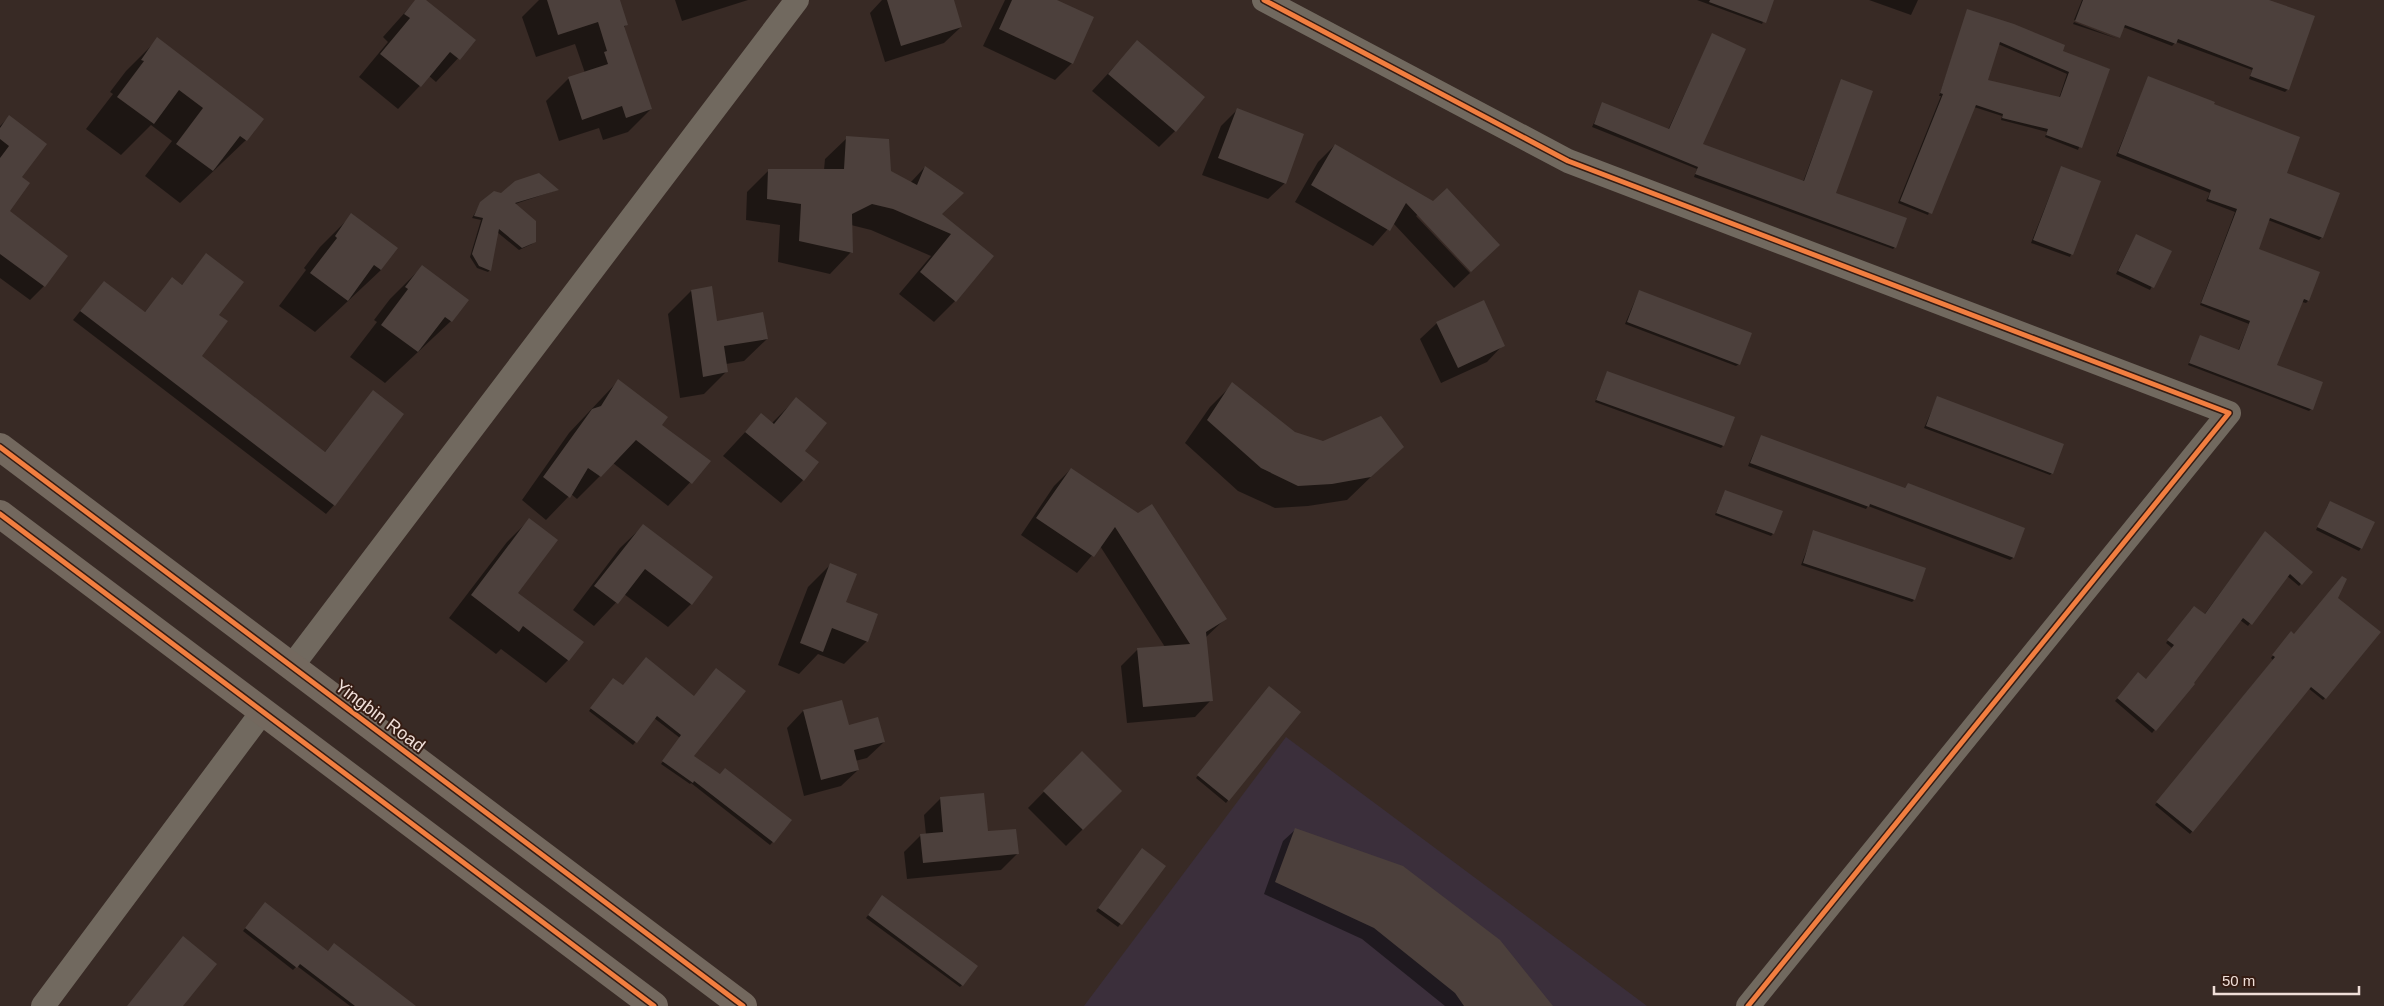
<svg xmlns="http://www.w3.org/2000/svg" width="2384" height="1006" viewBox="0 0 2384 1006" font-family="Helvetica,sans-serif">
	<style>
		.commercial { fill: #3b2f3b }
		.shadow { fill: #0007; fill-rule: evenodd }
		.building { fill: #4c403c; fill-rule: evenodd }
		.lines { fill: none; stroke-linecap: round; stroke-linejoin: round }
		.tertiary { stroke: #71695f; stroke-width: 24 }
		.trunk { stroke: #73685e; stroke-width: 28 }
		.cycleway-casing { stroke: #351c13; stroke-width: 8 }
		.cycleway { stroke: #f27e40; stroke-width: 5 }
		.labels { text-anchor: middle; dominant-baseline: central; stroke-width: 4; stroke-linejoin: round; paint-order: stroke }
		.street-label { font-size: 18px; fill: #f0dfd9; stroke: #351c13 }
	</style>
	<rect width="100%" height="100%" fill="#382a25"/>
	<path class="commercial" d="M1286,737L1647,1006H1084Z"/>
	<path class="shadow" d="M416,0H424L474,41L436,82L429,76L398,109L359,77L388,42L383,37Z
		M539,0H618L627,24L623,28L651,109L628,132L603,140L599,128L559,141L546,101L568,79L585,73L575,44L536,57L522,17Z
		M675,0H748L682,21Z
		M882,0H953L961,27L944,43L885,62L870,13Z
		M1005,0H1054L1072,63L1055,80L983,46Z
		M1697,0H1773L1762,24Z
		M1869,0H1918L1911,15Z
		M2082,0H2265L2288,89L2285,92L2249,79L2252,70L2176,42L2172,46L2123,27L2119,37L2074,20Z
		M1968,10L2061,52L2109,69L2078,150L2045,137L2047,132L2001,120L2002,116L1974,107L1928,215L1898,203L1941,96H1939ZM1998,44L2067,74L2059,98L1986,81Z
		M2074,22L2118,39L2073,24Z
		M1712,35L1701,145L1803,182L1841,81L1835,193L1895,247L1893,249L1694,177L1697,169L1592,127L1603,104L1668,130Z
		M158,39L246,140L180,203L145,176L172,141L151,125L121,155L86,129L113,94L110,92L126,71Z
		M1137,42L1175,131L1159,147L1092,91Z
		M2149,77L2212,105L2285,174L2322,237L2319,240L2268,220L2257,249L2308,301L2306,303L2302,302L2276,365L2311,409L2309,411L2188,365L2200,337L2238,351L2249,324L2200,305L2235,212L2206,201L2210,193L2116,156Z
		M1237,110L1285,183L1268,199L1202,175L1221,126Z
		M9,117L20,177L8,211L66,256L44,286L30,300L0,278V126Z
		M847,138L890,172L910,183L925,167L941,214L992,256L955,301L934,322L899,294L931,256L871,230L851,225V252L830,274L778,262L780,225L746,220L747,192L769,170H824L825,159Z
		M1335,145L1433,202L1416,216L1470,273L1454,288L1393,223L1373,246L1295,202L1318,162Z
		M2061,167L2099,182L2070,257L2031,243Z
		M557,190L515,204L534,241L532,244L519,250L497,232L490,270L488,272L477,268L470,257L481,220L472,218L481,203L501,195Z
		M352,215L381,270L315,332L279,306L306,270L304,268L320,247Z
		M2136,235L2170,252L2150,290L2116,274Z
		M206,255L218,315L200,356L324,453L373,392L334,505L326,514L73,320L104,282L144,313L172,279L181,286Z
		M422,267L451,321L385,383L350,357L377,322L374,320L390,299Z
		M711,288L716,323L767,339L744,361L726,364L727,371L704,394L680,398L668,314L691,291Z
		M1639,291L1739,364L1736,366L1625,324Z
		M1437,323L1503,345L1487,362L1441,383L1420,339Z
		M1607,372L1723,446L1721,448L1595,402Z
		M618,381L660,425L709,462L668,506L613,463L577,499L571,494L546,520L522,500L569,433Z
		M1233,384L1294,433L1323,443L1402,447L1347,500L1308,506L1275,508L1238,491L1185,443L1210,407Z
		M1938,397L2052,473L2050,475L1924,428Z
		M796,399L803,451V480L781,503L723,456L761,415L772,423Z
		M1761,436L1904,489L1908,484L2024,529L2013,558L2010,560L1868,506L1866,509L1748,466Z
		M1071,469L1225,619L1205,638L1211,700L1195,717L1127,723L1121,666L1138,649L1165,647L1100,546L1077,573L1021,535L1054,486Z
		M1725,491L1773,534L1771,536L1715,515Z
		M2328,505L2361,548L2359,551L2316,530Z
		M529,520L517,593L568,660L546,683L501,649L496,654L449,618L507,542Z
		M643,526L711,578L691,604L668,627L624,594L594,626L573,610L620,548Z
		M1814,532L1914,600L1912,602L1801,565Z
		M2263,535L2312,572L2299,586L2287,576L2248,626L2240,620L2192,683L2194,684L2152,733L2115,701L2139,674L2146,680L2172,648L2166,643L2191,610L2204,615Z
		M830,565L844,603L867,641L844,664L818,654L799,674L778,665L808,587Z
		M2337,598L2325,698L2323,700L2308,688L2190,834L2155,805L2273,660L2271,658L2289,635L2294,636Z
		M646,659L692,756L791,821L770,845L691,783L690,784L661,764L680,738L654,718L633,745L589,711L611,682L623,687Z
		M1267,690L1300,712L1226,803L1196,778Z
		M803,711L848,726L884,742L867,758L855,761L858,770L841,786L804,796L787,728Z
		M1082,753L1121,791L1066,846L1028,808Z
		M941,798L987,833L1017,854L1001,870L907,879L904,852L921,835H926L924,815Z
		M1295,830L1551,1006H1445L1362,939L1264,894L1283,841Z
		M1140,852L1165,866L1118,927L1096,911Z
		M880,899L962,985L960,987L866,918Z
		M263,906L328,952L414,1006H350L297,966L293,970L243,931Z"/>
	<path class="building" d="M415,0H426L476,40L460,60L450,52L421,87L380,54L410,18L404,14Z
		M547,0H620L628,25L624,26L652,109L626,118L622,106L582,120L568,77L608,64L604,52L607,51L598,22L558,35Z
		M887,0H954L962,27L901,46Z
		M1012,0H1057L1094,17L1073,64L999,29Z
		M1710,0H1774L1766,23L1709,2Z
		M2083,0H2269L2315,16L2289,90L2250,76L2253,68L2178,39L2176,44L2125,25L2120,38L2075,21Z
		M1967,9L2014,24L2065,45L2063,51L2110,69L2082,148L2046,135L2048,129L2002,118L2003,114L1976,105L1932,214L1900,201L1943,94L1940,93ZM2000,42L2069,72L2060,97L1988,80Z
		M1712,33L1746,49L1703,144L1804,181L1841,79L1873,91L1836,193L1907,218L1896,248L1695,174L1698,167L1594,124L1602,102L1669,129Z
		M157,37L264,119L247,141L240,136L213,171L176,144L203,108L179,90L154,124L117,97L144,61L141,60Z
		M1137,40L1205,97L1176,132L1108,74Z
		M2148,76L2215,102L2214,104L2300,137L2287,173L2340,193L2323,238L2270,218L2259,249L2320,272L2309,301L2304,299L2277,365L2323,382L2313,410L2189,363L2200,335L2239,350L2250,321L2201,303L2237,209L2208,199L2211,190L2118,153Z
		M1237,108L1304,134L1286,184L1218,158Z
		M9,115L47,144L22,177L30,183L10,211L68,256L45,287L0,254V158L9,146L0,139V128Z
		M846,136L889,139L891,171L917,185L925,166L964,193L942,214L994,256L956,302L920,272L951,234L893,209L872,204L852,214L853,253L799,241L801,204L767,199L768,169H844Z
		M1335,144L1433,201L1447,188L1500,245L1471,272L1406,203L1390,231L1311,185Z
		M2061,166L2101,181L2073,255L2033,240Z
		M539,173L559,190L515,203L536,221V242L522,248L499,229L491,271L479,266L472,254L483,218L474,216L480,202L494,191L501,193L515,181Z
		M351,213L398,248L381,270L374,265L348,301L310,273L337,238L335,236Z
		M2136,234L2172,251L2154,288L2118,271Z
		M206,253L244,282L219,315L228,321L202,356L325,452L373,390L404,414L335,506L80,311L104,281L145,312L172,277L182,285Z
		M422,265L469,300L452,322L445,317L418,352L381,325L408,289L405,287Z
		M712,286L717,321L763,312L768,339L724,346L728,372L703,377L691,290Z
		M1639,290L1752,333L1740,365L1627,322Z
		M1484,300L1505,346L1458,368L1436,322Z
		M1607,371L1735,417L1724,446L1596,400Z
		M618,379L668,417L662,425L711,461L692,484L636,440L601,477L588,468L570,498L543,477L592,409L601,406Z
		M1232,382L1295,432L1323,441L1381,416L1404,447L1371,477L1332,484L1298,486L1261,468L1207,420Z
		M1937,396L2064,444L2053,474L1926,426Z
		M796,397L827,423L805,451L819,462L804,481L745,432L761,413L774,424Z
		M1761,435L1905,488L1908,483L2025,528L2014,558L1870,504L1869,507L1750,463Z
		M1071,468L1138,513L1152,504L1227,619L1206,632L1213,701L1143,707L1137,648L1190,644L1115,527L1094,557L1036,518Z
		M1725,490L1783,511L1774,534L1716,513Z
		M2330,501L2375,522L2362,549L2317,527Z
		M529,518L558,540L518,593L584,642L569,661L523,626L519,632L471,595Z
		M643,524L713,577L692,605L645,569L618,604L594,586Z
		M1813,530L1926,568L1915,600L1803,563Z
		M2265,531L2313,572L2302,585L2290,574L2252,625L2243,618L2194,683L2195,684L2156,731L2117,698L2138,672L2146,679L2174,645L2167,640L2194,606L2205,614Z
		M830,563L857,574L846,602L878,614L868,642L832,628L823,652L800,643Z
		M2342,576L2347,579L2338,598L2381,632L2326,699L2311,687L2193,832L2156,802L2275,657L2272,655L2291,631L2294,634Z
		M646,657L694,696L716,668L746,691L694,756L720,774L725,768L792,820L774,843L694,781L693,783L662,761L681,735L657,716L637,743L590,708L613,678L623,685Z
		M1269,686L1301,712L1229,801L1197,775Z
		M842,700L849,725L878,717L885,742L854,750L859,770L821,780L803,710Z
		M1082,751L1122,791L1083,830L1043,791Z
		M984,793L988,831L1016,829L1019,854L923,863L920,834L943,832L940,797Z
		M1295,828L1403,866L1500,940L1553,1006H1464L1455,993L1374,928L1275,882Z
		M1142,848L1166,866L1122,925L1098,908Z
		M882,895L978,966L963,986L868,915Z
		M265,902L328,951L334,943L416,1006H355L300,964L297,968L245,928Z
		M183,936L217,964L183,1006H127Z"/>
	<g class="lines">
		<path class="tertiary" d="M1264,0L1568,161L2229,413L1748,1006
			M292,666L797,0
			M43,1006L263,711"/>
		<path class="trunk" d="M0,447L743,1006
			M0,514L654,1006"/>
		<g class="cycleway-casing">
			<path id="cycleway" d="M1264,0L1568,161L2229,413L1748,1006
				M0,447L743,1006
				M0,514L654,1006"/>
		</g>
		<use href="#cycleway" class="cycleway"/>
	</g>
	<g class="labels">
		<g class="street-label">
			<text transform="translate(380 716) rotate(37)">Yingbin Road</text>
		</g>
	</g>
	<path d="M2214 986v8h145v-8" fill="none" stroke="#f0dfd9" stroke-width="2.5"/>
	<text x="2222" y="986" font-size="15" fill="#f0dfd9" stroke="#351c13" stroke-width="4" paint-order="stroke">50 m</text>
</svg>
